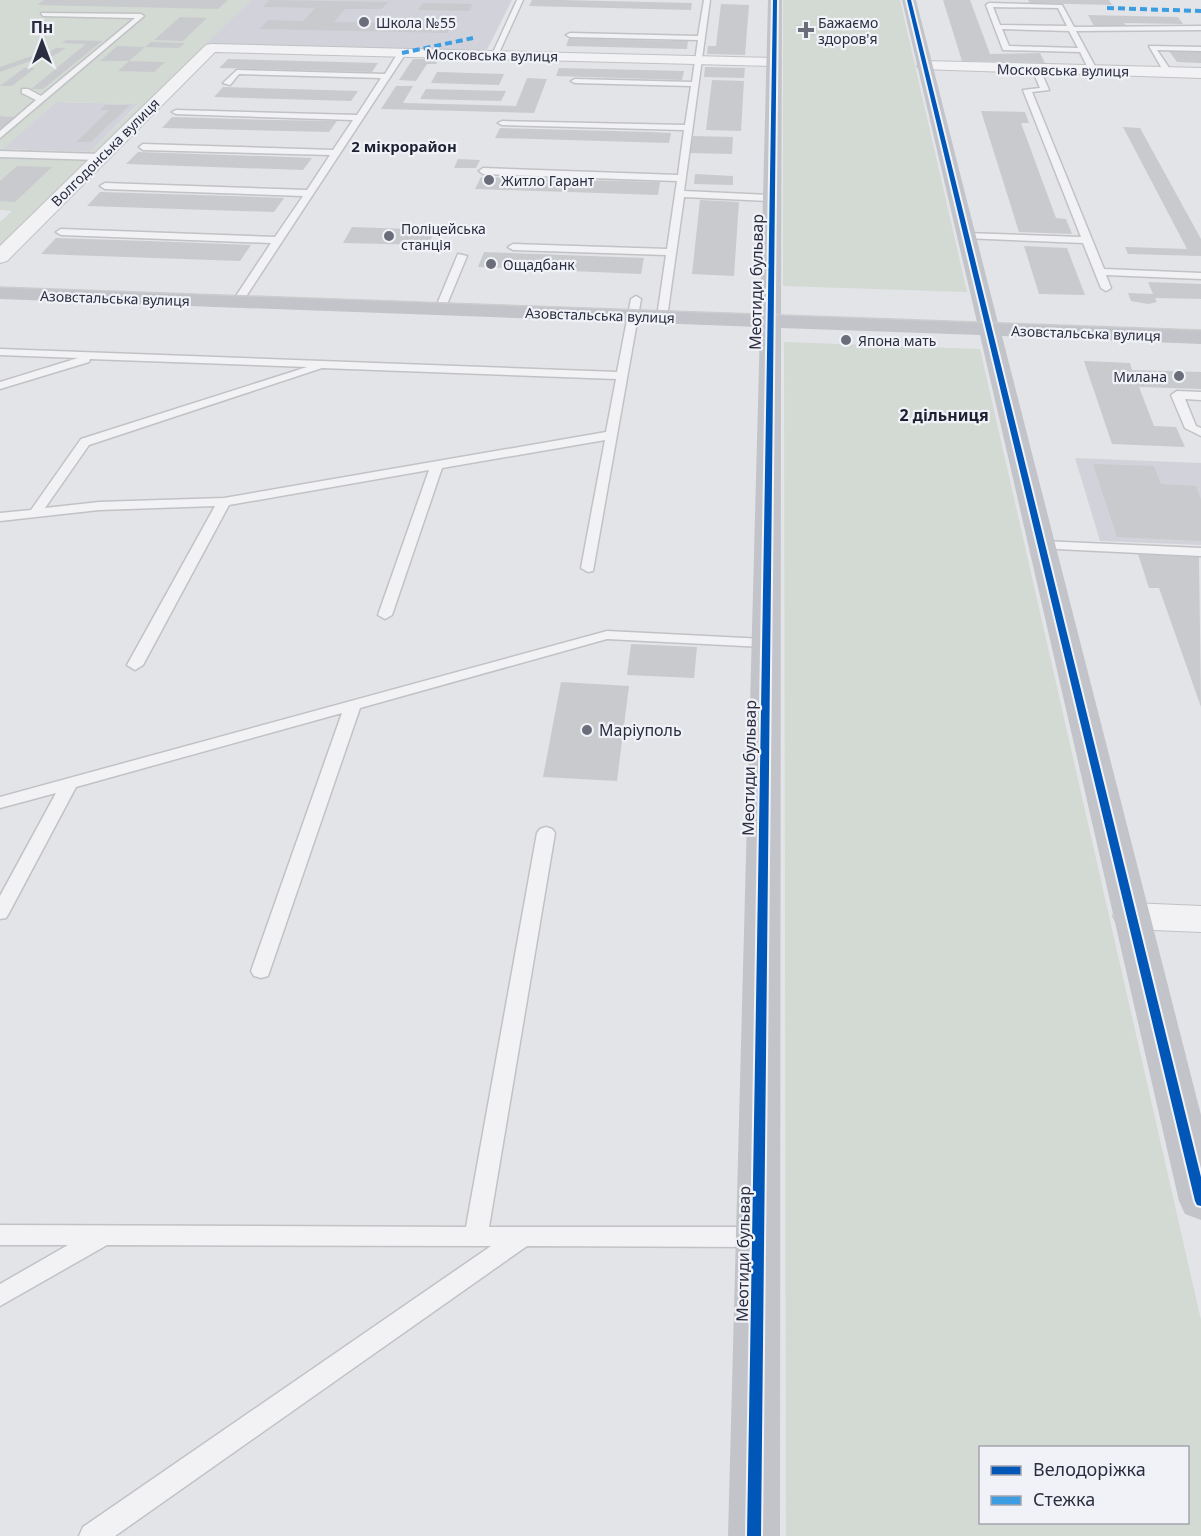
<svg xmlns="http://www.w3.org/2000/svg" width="1201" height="1536" viewBox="0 0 1201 1536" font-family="'Noto Sans',sans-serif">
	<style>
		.built { fill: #d2d3da }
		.green { fill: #d2dad3; fill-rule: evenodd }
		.building { fill: #c9cace }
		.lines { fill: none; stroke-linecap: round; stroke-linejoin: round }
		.lane-casing { stroke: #c1c2c5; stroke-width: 3 }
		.street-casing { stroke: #c1c2c5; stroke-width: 2 }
		.lane { fill: #f2f2f5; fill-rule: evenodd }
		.street { fill: #f2f2f5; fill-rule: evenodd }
		.secondary { fill: #c3c4c9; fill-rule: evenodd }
		.tram { stroke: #cccccf; stroke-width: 1.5 }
		.quiet { stroke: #3d9de3; stroke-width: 4; stroke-dasharray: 7 4; stroke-linecap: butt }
		.cycleway-casing { stroke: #f1f2f7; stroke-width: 4 }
		.cycleway { fill: #0057b8; fill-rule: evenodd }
		.poi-dot { fill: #6b6e7a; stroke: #f1f2f7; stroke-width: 2 }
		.labels { text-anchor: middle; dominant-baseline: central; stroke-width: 4.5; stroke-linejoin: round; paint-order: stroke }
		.far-poi-label { font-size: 14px; fill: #2b2e40; stroke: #f1f2f7; text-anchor: start }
		.far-street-label { font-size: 14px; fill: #2b2e40; stroke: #f1f2f7 }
		.far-neighbourhood-label { font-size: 15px; font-weight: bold; fill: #1d2031; stroke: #f1f2f7 }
		.street-label { font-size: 16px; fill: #2b2e40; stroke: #f1f2f7 }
		.far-quarter-label { font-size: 16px; font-weight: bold; fill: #1d2031; stroke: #f1f2f7 }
		.poi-label { font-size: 16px; fill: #2b2e40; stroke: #f1f2f7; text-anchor: start }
	</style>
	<rect width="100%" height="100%" fill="#e3e4e7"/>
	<path class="built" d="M251,0H512L486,52L204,45Z
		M56,102L138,104L90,152L2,149Z
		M1075,458L1201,463V545L1100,541Z"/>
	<path class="green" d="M0,0H251L0,245V222L12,211L0,210V130L17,117L0,116ZM56,102L137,104L138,105L90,152L3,149Z
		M783,0H900L967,292L783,286Z
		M784,342L980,349L1201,1320V1536H786ZM980,1448H1188V1522H980Z"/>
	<path class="building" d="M44,0H228L218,9L37,5Z
		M269,0L388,2L382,9H345L334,22L453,24L447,33L260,29L268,20L303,21L315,8L263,7Z
		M532,0H561L692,3L691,10L529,6Z
		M943,0H970L990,54L1040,53L1045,63L962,61Z
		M1028,0H1109L1112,5L1030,3Z
		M423,3L473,4L469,11L418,10Z
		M721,4L749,5L745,55L707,54L708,46H716Z
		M1088,15L1178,17L1183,24L1124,23L1127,27L1094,26Z
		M180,17L207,18L183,41L154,40Z
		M796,25L814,26L815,35L797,34Z
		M569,38L668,41H688L687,49L566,46Z
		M66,40L102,41L43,89H31L86,44L62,43Z
		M151,42L185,43L179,48L145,47Z
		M117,46L145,47L129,61H100Z
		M56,48H66L48,59L38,58Z
		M1169,51L1201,52V63L1177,62Z
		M32,56L38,58L0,72V67Z
		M228,59L378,63L372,72L219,68Z
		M413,59H439L436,64H427L416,81L399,80Z
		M129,61L165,62L154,72L118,71Z
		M705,67L745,68L744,78L704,77Z
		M24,68H35L12,86H0Z
		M559,68L684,71L682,80L556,76Z
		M437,72L471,73L504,74L499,85L431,83Z
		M527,78L547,79L534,113L381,109L396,86H413L403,103L516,106Z
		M712,80L744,81L741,131L706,130Z
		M223,87L290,89L358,91L351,101L214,97Z
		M426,89L506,91L501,101L420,99Z
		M105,105H130L91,142H76L109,110H100Z
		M981,111L1025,112L1029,123H1021L1056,218L1066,219L1072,234L1019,232Z
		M0,116L17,117L0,130Z
		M172,117L275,120L337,121L329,132L162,128Z
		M1123,127L1140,128L1201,239V256L1128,254L1125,247L1187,249Z
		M500,128L650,132L671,133L669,143L495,138Z
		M693,136L733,137L732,154L690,153Z
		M138,152L290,157L312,158L303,170L126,164Z
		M458,159L480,160L476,168H454Z
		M17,166L52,167L15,202L0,201V181Z
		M695,174L733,176V185L694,184Z
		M481,177L548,179L660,182L658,195L475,189Z
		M100,192L261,197L284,198L274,212L87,206Z
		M700,200L739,202L734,276L692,274Z
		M352,227L435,230L428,245L343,243Z
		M56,238L177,242L251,245L240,261L41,254Z
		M1024,246L1067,248L1085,295L1039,294Z
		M484,252L617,257L644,258L641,274L478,267Z
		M1148,282L1201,284V299L1155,298L1157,302L1148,304L1131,301L1128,293L1153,294Z
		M1084,361L1130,363L1132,370L1201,372V389L1139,387L1154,426L1176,427L1185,447L1112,444Z
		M1093,464L1154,466L1161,484L1196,486L1201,499V541L1117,537Z
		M1138,554L1199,557L1201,707L1159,588H1149Z
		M631,644L697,647L694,678L627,675Z
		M561,682L629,686L617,781L543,777Z"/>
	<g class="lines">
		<g class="lane-casing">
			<path id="lane" d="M517,0H523L498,55L491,57Z
				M704,0H710L684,191L772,195L777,198L772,201L684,197L667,317L662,320L657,317L666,255L513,250L508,247L513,244L667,249L677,181L483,174L479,171L483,168L678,175L684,130L502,125L498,123L502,121L685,125L691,86L575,83L571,81L575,79L692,82L698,40L570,37L566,35L570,33L698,36Z
				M989,3L1062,5L1074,27L1201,26V30L1076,31L1097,70L1093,72L1089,70L1080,52L1003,50L986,5ZM993,7L1058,8L1067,26L1000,25ZM1002,29L1069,31L1078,48L1009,46Z
				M41,13L141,14L144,16L0,138V131L36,100L22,93V89H28L41,96L135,18L43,16Z
				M1149,46L1201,47V51L1157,50L1172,72L1168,74L1164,72Z
				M399,51L406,53L241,304L232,302L271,243L61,235L56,232L61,229L275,237L303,196L105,189L100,186L105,183L307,190L330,155L143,150L139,147L143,144L333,150L353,120L176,114L172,112L176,110L357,115L381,78L239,74L230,85L223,83L237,70L385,74Z
				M1036,67L1040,69L1049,90L1032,92L1104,269L1201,273V279L1106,275L1111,288L1106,291L1101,288L1083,243L963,238L961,236L966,233L1081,237L1023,90L1040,88L1032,69Z
				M0,151L100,154L104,157L100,160L0,157Z
				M458,254L467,256L445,309L444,311H436L435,309Z
				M636,296L641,299L593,571L588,572L581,568L605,440L442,468L392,615L385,619L378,615L429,470L229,505L143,665L135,670L127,665L215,506L99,510L0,521V513L31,510L81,439L307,367L90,359L89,362L0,389V382L78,358L0,355V349L617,372L631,299ZM322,368L616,379L606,432L224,498L99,502L45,508L89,445Z
				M1177,391L1201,392V400L1185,399L1196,426L1201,428V436L1185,428L1171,395Z
				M1041,541L1201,548V556L1036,548L1034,545Z
				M607,631L766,639L773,643L766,647L607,639L360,708L268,976L261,978L254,976L251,971L342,713L76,787L9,913L6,918L0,919V896L56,793L0,808V797Z
				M546,827L552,829L555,833L489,1227H758L766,1230L769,1237L766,1244L758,1247L527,1246L115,1536H79L83,1527L491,1246L107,1245L0,1306V1284L68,1245H0V1225L466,1227L537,833L540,829Z"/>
		</g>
		<g class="street-casing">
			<path id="street" d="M211,44L774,58L781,62L774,66L215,52L7,261L0,263V246L206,45Z
				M925,61L1201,68V78L920,69L917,66L920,63Z
				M1131,903L1201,906V932L1131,929L1118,925L1113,916L1118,907Z"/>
		</g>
		<use href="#lane" class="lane"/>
		<use href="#street" class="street"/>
		<path class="secondary" d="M768,0H782L781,315L977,322L902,0H916L998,323L1201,330V344L1002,336L1201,1115V1220L1185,1214L1179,1201L980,335L781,328L780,1536H728L760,327L0,299V287L760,314Z"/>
		<path class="tram" d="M0,287L1201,330"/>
		<path class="quiet" d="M1107,8L1201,11
			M402,53L473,38"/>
		<g class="cycleway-casing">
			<path id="cycleway" d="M773,0H777L761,1536H747Z
				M907,0H911L1201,1177V1206L1197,1205L1195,1201Z"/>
		</g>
		<use href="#cycleway" class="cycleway"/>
	</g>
	<g class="poi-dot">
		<circle cx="364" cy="22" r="6"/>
		<path d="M803 21h6v6h6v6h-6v6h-6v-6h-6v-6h6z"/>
		<circle cx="489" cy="180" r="6"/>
		<circle cx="389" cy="236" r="6"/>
		<circle cx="491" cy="264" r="6"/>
		<circle cx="846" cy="340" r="6"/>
		<circle cx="1179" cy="376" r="6"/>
		<circle cx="587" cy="730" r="6"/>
	</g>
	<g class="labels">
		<g class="far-poi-label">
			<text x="376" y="22">Школа №55</text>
			<text x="818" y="22">Бажаємо<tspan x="818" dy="16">здоров'я</tspan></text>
			<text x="501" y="180">Житло Гарант</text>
			<text x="401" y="228">Поліцейська<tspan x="401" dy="16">станція</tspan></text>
			<text x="503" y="264">Ощадбанк</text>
			<text x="858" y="340">Япона мать</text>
			<text x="1167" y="376" text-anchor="end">Милана</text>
		</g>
		<g class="far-street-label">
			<text transform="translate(492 55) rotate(1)">Московська вулиця</text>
			<text transform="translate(1063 70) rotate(1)">Московська вулиця</text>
			<text transform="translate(105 152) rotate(-45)">Волгодонська вулиця</text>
			<text transform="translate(115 298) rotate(2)">Азовстальська вулиця</text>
			<text transform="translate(600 315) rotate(2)">Азовстальська вулиця</text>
			<text transform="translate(1086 333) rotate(2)">Азовстальська вулиця</text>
		</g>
		<g class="far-neighbourhood-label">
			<text x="404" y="146">2 мікрорайон</text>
		</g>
		<g class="street-label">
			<text transform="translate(756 282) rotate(-89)">Меотиди бульвар</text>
			<text transform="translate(749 768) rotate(-89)">Меотиди бульвар</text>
			<text transform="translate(743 1254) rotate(-89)">Меотиди бульвар</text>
		</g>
		<g class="far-quarter-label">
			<text x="944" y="415">2 дільниця</text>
		</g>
		<g class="poi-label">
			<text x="599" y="730">Маріуполь</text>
		</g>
	</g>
	<rect x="979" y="1446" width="210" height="78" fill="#f1f2f7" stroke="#a2a4ae" stroke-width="1.5"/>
	<rect x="991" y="1466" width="30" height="9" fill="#0057b8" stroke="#a2a4ae" stroke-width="1.5"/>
	<text x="1033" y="1476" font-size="18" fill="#2b2e40">Велодоріжка</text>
	<rect x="991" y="1496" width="30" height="9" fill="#3d9de3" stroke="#a2a4ae" stroke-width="1.5"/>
	<text x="1033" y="1506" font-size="18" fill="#2b2e40">Стежка</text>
	<g transform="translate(42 42)" stroke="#f1f2f7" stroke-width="4.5" paint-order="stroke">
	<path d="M0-4.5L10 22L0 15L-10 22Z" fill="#2b2e40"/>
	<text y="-9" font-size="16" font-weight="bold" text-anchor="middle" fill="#2b2e40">Пн</text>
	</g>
</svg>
